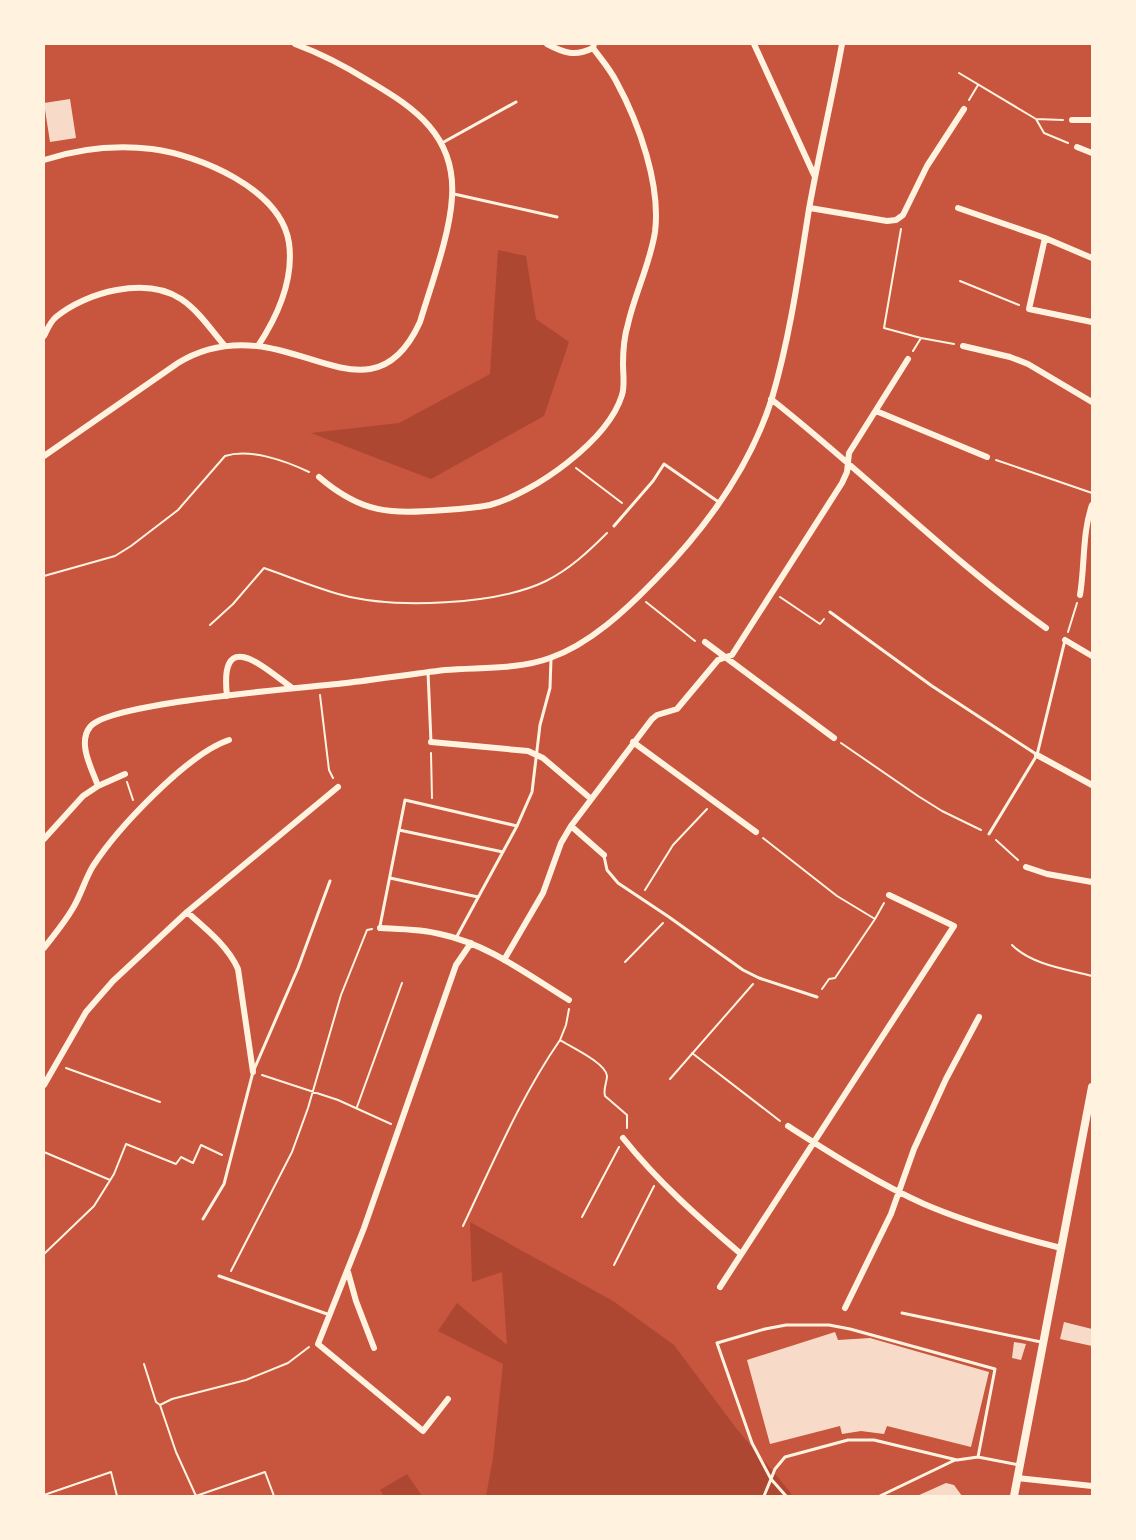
<svg xmlns="http://www.w3.org/2000/svg" width="1136" height="1540" viewBox="0 0 1136 1540" font-family="Quicksand,sans-serif">
	<style>
		.green { fill: #ae4732 }
		.building { fill: #f7dbc8 }
		.lines { fill: none; stroke-linecap: round; stroke-linejoin: round }
		.path { stroke: #fff3e0; stroke-width: 2 }
		.service { stroke: #fff3e0; stroke-width: 3 }
		.minor { stroke: #fff3e0; stroke-width: 6 }
		.secondary { stroke: #fff3e0; stroke-width: 8 }
	</style>
	<rect width="100%" height="100%" fill="#c8553d"/>
	<path class="green" d="M498,250L526,256L536,319L569,342L544,416L431,479L311,433L399,423L490,374Z
		M470,1222L613,1301L674,1345L736,1428L791,1493L790,1496H486L493,1458L503,1364L438,1331L457,1303L507,1345L502,1272L472,1282Z
		M407,1474L422,1496H384L380,1490Z"/>
	<path class="building" d="M70,99L76,138L50,142L44,103Z
		M1064,1322L1092,1329V1346L1060,1339Z
		M835,1332L838,1340L870,1338L989,1372L971,1447L887,1426L884,1434L861,1431L842,1434L840,1426L770,1444L747,1360Z
		M1014,1342L1026,1344L1021,1360L1012,1358Z
		M946,1483L954,1485L962,1496H917Z"/>
	<g class="lines">
		<path class="path" d="M959,73L1036,119L1044,133L1068,143
			M969,100L978,85
			M1036,119L1063,120
			M901,229L884,328L921,338L954,344
			M960,281L1019,305
			M913,351L921,338
			M996,460L1092,493
			M576,468L622,503
			M44,576L115,556L131,546L178,510L225,456C250,448 286,461 309,472
			M780,597L820,624L824,619
			M646,602L695,641
			M210,625L233,604L264,568C290,577 316,588 342,595C395,609 497,605 546,581C570,569 589,551 607,533
			M1068,632L1077,603
			M320,695L329,770L333,778
			M841,743L918,796L942,811L981,830
			M431,753L432,798
			M127,782L133,800
			M763,838L837,896L875,919L884,903
			M996,840L1018,860
			M645,890L673,845L707,809
			M1012,945C1032,965 1066,969 1092,976
			M625,962L663,923
			M822,989L829,979L835,978L875,919
			M569,1009L566,1025L560,1040C571,1047 606,1063 607,1076C607,1083 603,1088 605,1096L627,1115V1128
			M692,1053L780,1121
			M66,1068L160,1102
			M262,1075L338,1100L391,1124
			M670,1079L753,984
			M357,1107L402,983
			M44,1152L110,1180
			M582,1217L619,1147
			M463,1226C493,1163 520,1098 560,1040
			M44,1254L94,1206L114,1174L126,1144L176,1164L181,1157L193,1163L201,1145L222,1155
			M614,1265L654,1186
			M231,1271L292,1152L308,1108L341,995L367,930L372,929
			M144,1364L156,1402L160,1405L176,1452L196,1496
			M160,1405L172,1399L246,1380L288,1363L309,1347
			M44,1495L111,1472L117,1496
			M196,1496L265,1472L274,1496"/>
		<path class="service" d="M442,143L516,102
			M454,194L557,217
			M614,526L653,481L664,464L720,503
			M830,612L932,686L1036,754
			M428,672L431,742
			M399,830L503,852
			M989,834L1037,755L1065,640
			M604,856L607,870L618,883L669,917L743,970L759,978L817,997
			M390,878L478,897
			M380,926L405,800L517,826
			M456,938L517,826L532,792L540,725L550,688L551,659
			M203,1219L224,1184L253,1072L298,968L330,881
			M219,1276L330,1315
			M902,1313L1041,1342
			M764,1496L771,1479L752,1443L717,1343L765,1329L786,1325H829L850,1329L995,1369L978,1457
			M786,1496L771,1479L775,1469L785,1457L848,1440H874L957,1460L978,1457L1019,1465
			M880,1496L955,1460"/>
		<path class="minor" d="M547,44C564,53 575,57 593,48
			M754,44L815,177
			M1072,120H1092
			M1077,147L1092,153
			M44,160C78,149 117,145 152,149C199,155 281,189 289,243C294,279 277,317 258,346
			M810,208L887,221L896,220L903,215L927,166L964,109
			M958,208L1045,238L1092,258
			M1045,238L1029,309L1092,322
			M44,336C47,330 50,322 56,317C86,292 146,276 181,299C199,311 211,330 225,346
			M963,346L1010,357L1028,364L1092,402
			M771,399C865,473 949,559 1046,628
			M876,411L987,457
			M44,456L178,363C202,348 228,343 257,346C322,353 381,408 420,322C431,285 450,235 452,197C456,136 415,108 369,81C345,66 322,54 295,44
			M319,477C362,514 390,514 445,510C460,509 475,508 490,505C534,493 608,441 622,395C625,386 623,374 623,364C623,350 624,337 628,324C635,293 650,264 655,232C661,185 639,123 616,81C610,69 601,59 593,48L594,44
			M1080,595C1085,565 1082,534 1092,505
			M1065,640L1092,656
			M705,642L834,738
			M227,696C219,626 264,667 292,688
			M431,742L528,751L543,758L590,798
			M633,742L756,832
			M1037,755L1092,785
			M98,786L125,774
			M571,826L604,855
			M44,839L83,796L98,786C92,769 77,743 90,727C109,702 305,688 346,683C379,679 412,674 445,670C480,667 517,670 550,658C590,644 626,610 655,580C705,529 750,468 772,398C790,337 799,272 809,209C819,153 832,99 842,44
			M1026,867L1047,874L1092,882
			M187,912C205,928 228,946 238,969L253,1072
			M380,928C400,929 421,929 440,934C488,944 528,975 569,1000
			M44,948C54,935 65,922 73,908C81,895 85,879 93,866C117,829 187,754 229,740
			M504,960L543,893L561,843L571,826L652,719L657,715L677,709L718,660L732,655L842,483L847,472L849,453L908,359
			M44,1085L86,1012L113,981L187,912L338,787
			M788,1126C832,1154 877,1183 924,1204C968,1223 1014,1236 1061,1248
			M623,1138C658,1182 699,1218 741,1254
			M348,1272L356,1301L374,1348
			M720,1287L954,926L889,895
			M845,1308L891,1214L914,1149L946,1079L979,1017
			M448,1399L423,1431L318,1344L364,1228L456,965L471,943
			M1017,1478L1092,1486"/>
		<path class="secondary" d="M1014,1496L1092,1087"/>
	</g>
	<rect width="1136" height="1540" fill="none" stroke="#fff3e0" stroke-width="90"/>
</svg>
